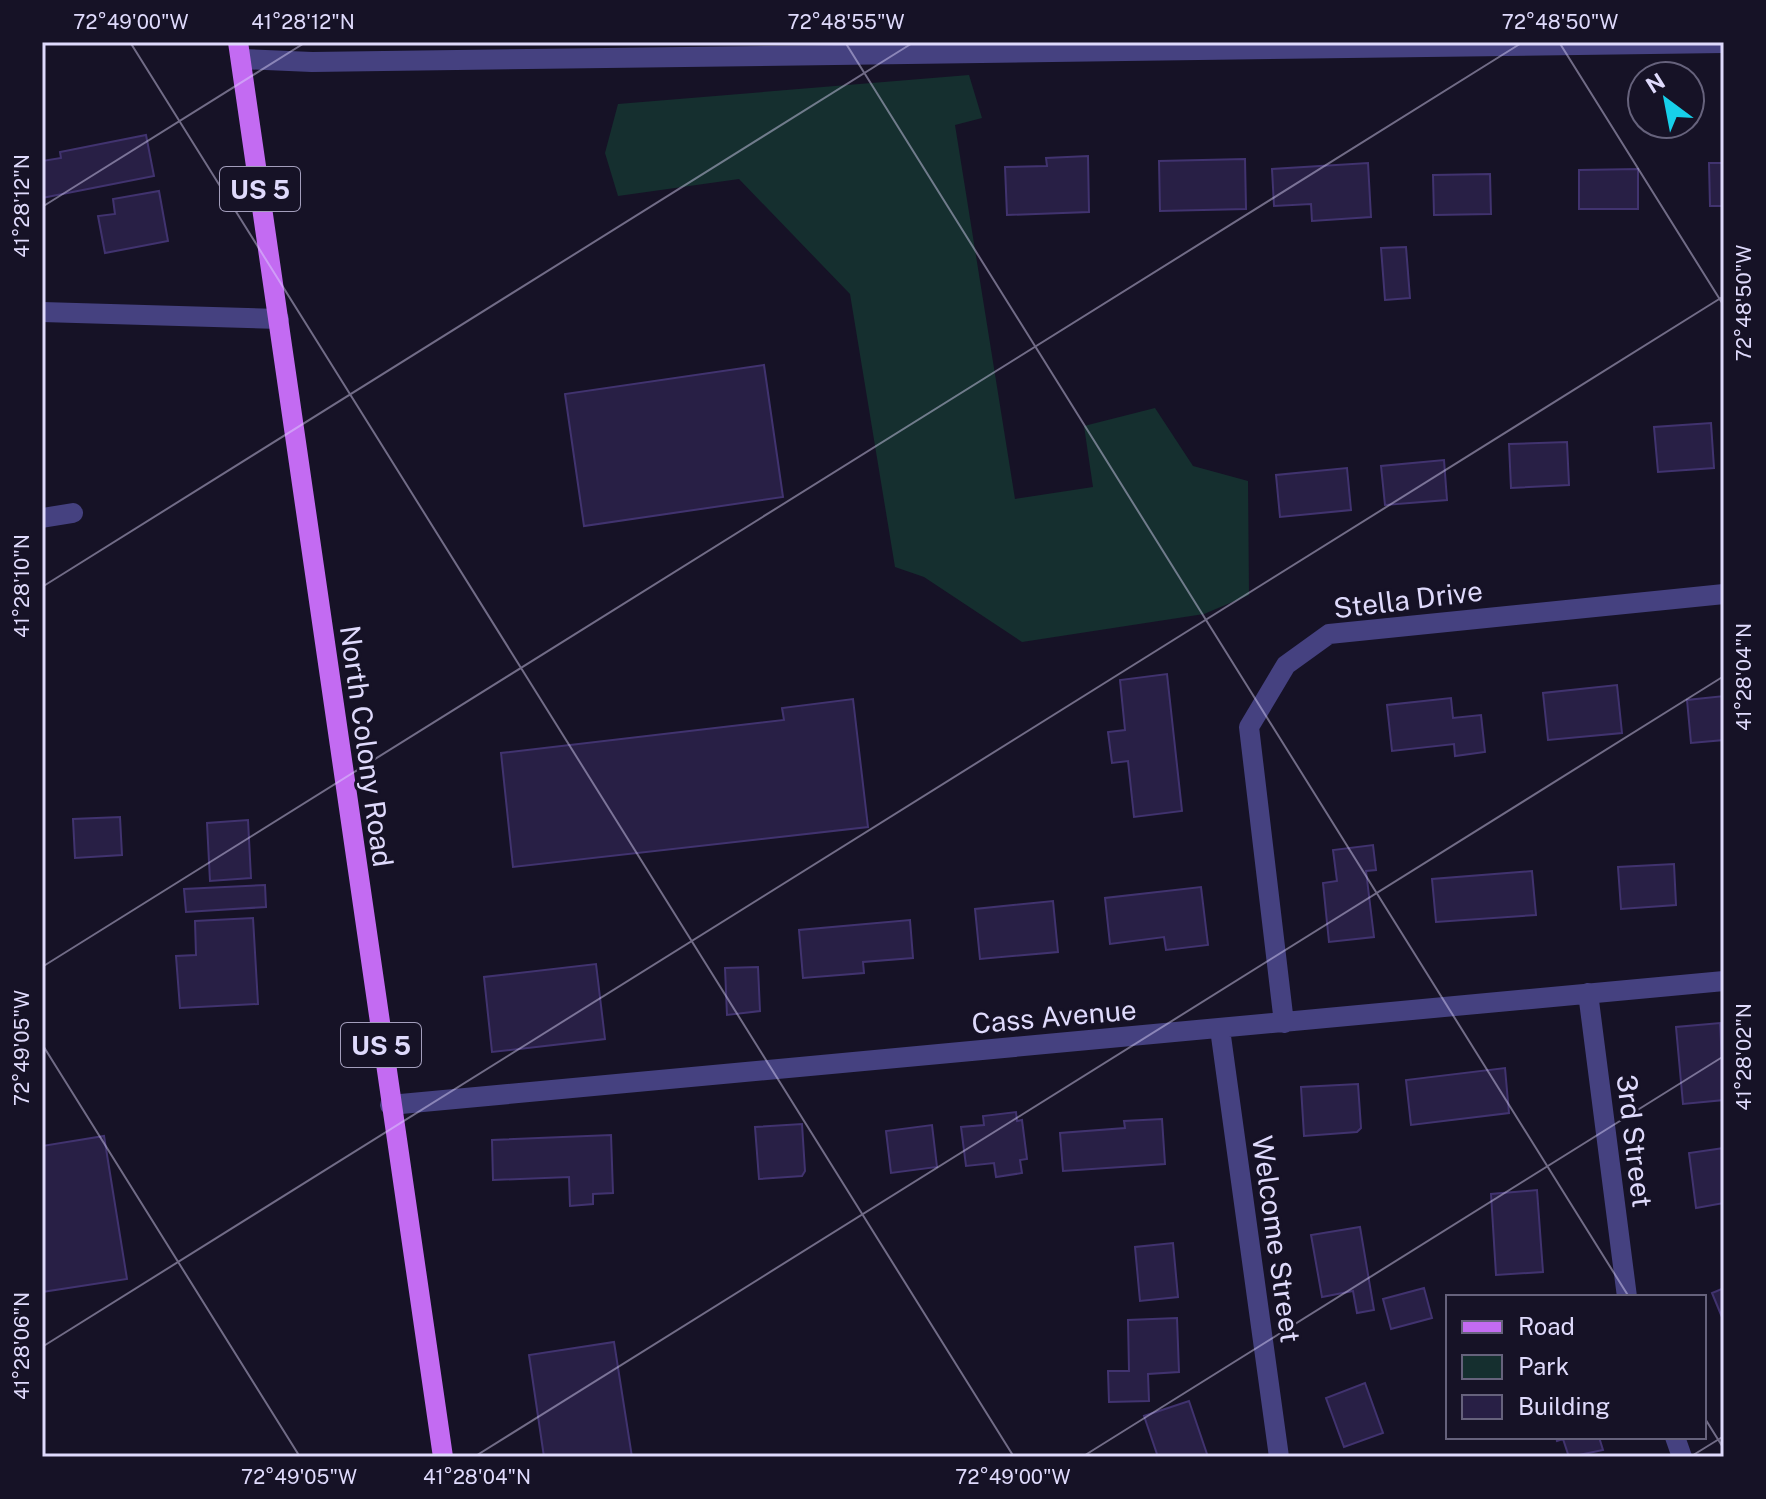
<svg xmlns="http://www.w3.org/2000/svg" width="1766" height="1499" viewBox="0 0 1766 1499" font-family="'Public Sans',sans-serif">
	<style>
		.green { fill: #152f2f }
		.building { fill: #281f45; stroke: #41336f; stroke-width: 2 }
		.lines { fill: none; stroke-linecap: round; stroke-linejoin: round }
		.service { stroke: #454180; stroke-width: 20 }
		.minor { stroke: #454180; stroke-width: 20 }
		.tertiary { stroke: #454180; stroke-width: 20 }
		.primary { stroke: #c36bf2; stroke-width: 20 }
		.ticks { fill: none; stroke: #dfdafc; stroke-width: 2; stroke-opacity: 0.45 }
		.labels { text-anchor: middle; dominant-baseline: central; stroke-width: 6; stroke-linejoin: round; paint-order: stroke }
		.shield { fill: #161226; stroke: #a39ebc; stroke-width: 2 }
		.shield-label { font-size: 26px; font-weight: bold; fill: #dfdafc }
		.street-label { font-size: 28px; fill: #dfdafc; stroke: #161226 }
		.neatline { fill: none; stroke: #dfdafc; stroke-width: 3 }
		.ticks-label { font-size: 20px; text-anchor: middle; fill: #dfdafc }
	</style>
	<rect width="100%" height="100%" fill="#161226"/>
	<path class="green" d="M969,75L982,118L955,125L1015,499L1093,487L1084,426L1155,408L1193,466L1248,481L1249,595L1204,614L1022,642L924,577L895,567L850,294L739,179L618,196L605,153L618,104Z"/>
	<path class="building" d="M146,135L154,176L42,198V161L61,158L60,152Z
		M1088,156L1089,212L1007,215L1005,167L1047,166L1046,158Z
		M1245,159L1246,209L1160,211L1159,161Z
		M1368,163L1371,217L1312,221L1311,204L1274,206L1272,169Z
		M1709,163H1724V206H1710Z
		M1638,169V209H1579V170Z
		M1490,174L1491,214L1434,215L1433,175Z
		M159,191L168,241L105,253L98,216L115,214L113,199Z
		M1406,247L1410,298L1385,300L1381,248Z
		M764,365L783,497L584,526L565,394Z
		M1711,423L1714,468L1658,472L1654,427Z
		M1567,442L1569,485L1511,488L1509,444Z
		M1444,460L1447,500L1385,505L1381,466Z
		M1347,468L1351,510L1280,517L1276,475Z
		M1167,674L1182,811L1134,817L1128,761L1112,763L1108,732L1125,730L1120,680Z
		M1617,685L1622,733L1548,740L1543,693Z
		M1724,696V740L1691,743L1687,700Z
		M1451,698L1453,718L1481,715L1485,752L1455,756L1454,744L1392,751L1387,705Z
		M853,699L868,827L513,867L501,753L784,720L782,708Z
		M120,817L122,855L75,858L73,819Z
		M248,820L251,878L210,881L207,823Z
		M1373,845L1376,870L1366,871L1374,937L1329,942L1323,883L1337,881L1333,850Z
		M1674,864L1676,905L1621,909L1618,867Z
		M1532,871L1536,915L1436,922L1432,879Z
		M265,885L266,907L186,912L184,889Z
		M1201,887L1208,945L1166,950L1164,937L1110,944L1105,898Z
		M1053,901L1058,952L980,959L975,909Z
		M253,918L258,1004L180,1008L176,956L196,955L195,921Z
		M910,920L913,958L863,962L864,973L803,978L799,930Z
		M596,964L605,1039L492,1052L484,977Z
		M758,967L760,1011L727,1015L725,968Z
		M1720,1023L1724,1100L1683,1104L1676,1027Z
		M1505,1068L1509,1113L1411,1125L1406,1080Z
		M1358,1084L1361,1128L1357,1132L1304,1136L1301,1087Z
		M1016,1112L1017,1121L1022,1120L1027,1159L1020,1160L1022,1173L996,1177L994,1163L966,1166L961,1127L984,1125L983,1116Z
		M1162,1119L1165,1164L1063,1171L1060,1133L1125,1128L1124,1121Z
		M802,1124L805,1171L802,1176L759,1179L755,1127Z
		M932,1125L937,1167L891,1173L886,1131Z
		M611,1135L613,1193L593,1194V1204L570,1206L569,1177L493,1180L492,1140Z
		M104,1136L127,1279L42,1292V1146Z
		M1724,1148V1203L1696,1208L1689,1153Z
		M1537,1190L1543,1272L1496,1275L1491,1194Z
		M1360,1227L1374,1310L1357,1313L1353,1291L1322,1297L1311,1235Z
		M1173,1243L1178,1297L1140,1301L1135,1247Z
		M1424,1288L1432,1318L1391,1329L1383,1299Z
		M1724,1288V1322L1712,1293Z
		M1177,1318L1179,1372L1148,1374L1149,1401L1109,1402L1108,1371H1129L1128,1320Z
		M614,1342L632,1457H544L529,1355Z
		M1365,1383L1383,1433L1344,1447L1326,1398Z
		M1189,1401L1208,1457H1158L1144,1416Z
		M1556,1437H1599L1603,1450L1569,1457L1563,1439L1557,1441Z"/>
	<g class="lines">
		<path class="service" d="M42,518L73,513"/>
		<path class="minor" d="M241,59L312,62L1724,43
			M1588,993L1627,1297
			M1284,1023L1249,727L1286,665L1329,634L1724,594
			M1220,1029L1279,1457
			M390,1105L1724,981
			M1675,1437L1682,1457"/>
		<path class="tertiary" d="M42,312L279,319"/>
		<path class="primary" d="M238,42L443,1457"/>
	</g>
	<path class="ticks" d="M130,42L1014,1457M845,42L1629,1297M1559,42L1724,306M42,207L306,42M42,587L914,42M42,967L1523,42M42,1044L300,1457M42,1347L1724,296M1704,1417L1724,1449M474,1457L1724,676M1082,1457L1724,1056M1690,1457L1724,1436"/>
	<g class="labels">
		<g class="shield">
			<rect x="220" y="167" width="80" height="44" rx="6"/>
			<rect x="341" y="1023" width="80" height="44" rx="6"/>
		</g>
		<g class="shield-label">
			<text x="260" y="189">US 5</text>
			<text x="381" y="1045">US 5</text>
		</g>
		<g class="street-label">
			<text transform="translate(1408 599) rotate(-7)">Stella Drive</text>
			<text transform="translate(367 746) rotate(82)">North Colony Road</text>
			<text transform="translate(1054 1016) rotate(-5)">Cass Avenue</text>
			<text transform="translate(1635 1141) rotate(83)">3rd Street</text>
			<text transform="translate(1277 1239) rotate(82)">Welcome Street</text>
		</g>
	</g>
	<rect width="1766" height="1499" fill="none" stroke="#161226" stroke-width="88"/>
	<rect x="1446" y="1295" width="260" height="144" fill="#161226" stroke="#66627c" stroke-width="2"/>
	<rect x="1462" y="1321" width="40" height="12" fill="#c36bf2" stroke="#66627c" stroke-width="2"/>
	<text x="1518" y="1335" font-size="24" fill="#dfdafc">Road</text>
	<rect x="1462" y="1355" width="40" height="24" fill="#152f2f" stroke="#66627c" stroke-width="2"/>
	<text x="1518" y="1375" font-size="24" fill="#dfdafc">Park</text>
	<rect x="1462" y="1395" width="40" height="24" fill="#281f45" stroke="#66627c" stroke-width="2"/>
	<text x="1518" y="1415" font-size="24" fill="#dfdafc">Building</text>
	<g transform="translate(1666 100) rotate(328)"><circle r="38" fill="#161226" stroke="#66627c" stroke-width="2"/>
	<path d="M0-6L14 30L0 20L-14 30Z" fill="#17d0ea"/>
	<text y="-12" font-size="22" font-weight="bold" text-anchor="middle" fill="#dfdafc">N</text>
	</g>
	<rect x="44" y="44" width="1678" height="1411" class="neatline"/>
	<g class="ticks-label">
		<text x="131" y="29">72°49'00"W</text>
		<text x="303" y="29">41°28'12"N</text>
		<text x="846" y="29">72°48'55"W</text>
		<text x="1560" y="29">72°48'50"W</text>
		<text transform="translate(22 206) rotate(-90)" y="7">41°28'12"N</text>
		<text transform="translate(1744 303) rotate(-90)" y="7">72°48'50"W</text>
		<text transform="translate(22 586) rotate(-90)" y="7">41°28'10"N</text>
		<text transform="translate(1744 677) rotate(-90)" y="7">41°28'04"N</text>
		<text transform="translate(22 1048) rotate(-90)" y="7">72°49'05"W</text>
		<text transform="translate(1744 1057) rotate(-90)" y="7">41°28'02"N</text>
		<text transform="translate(22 1346) rotate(-90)" y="7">41°28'06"N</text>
		<text x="299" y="1484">72°49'05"W</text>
		<text x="477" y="1484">41°28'04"N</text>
		<text x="1013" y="1484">72°49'00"W</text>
	</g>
</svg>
